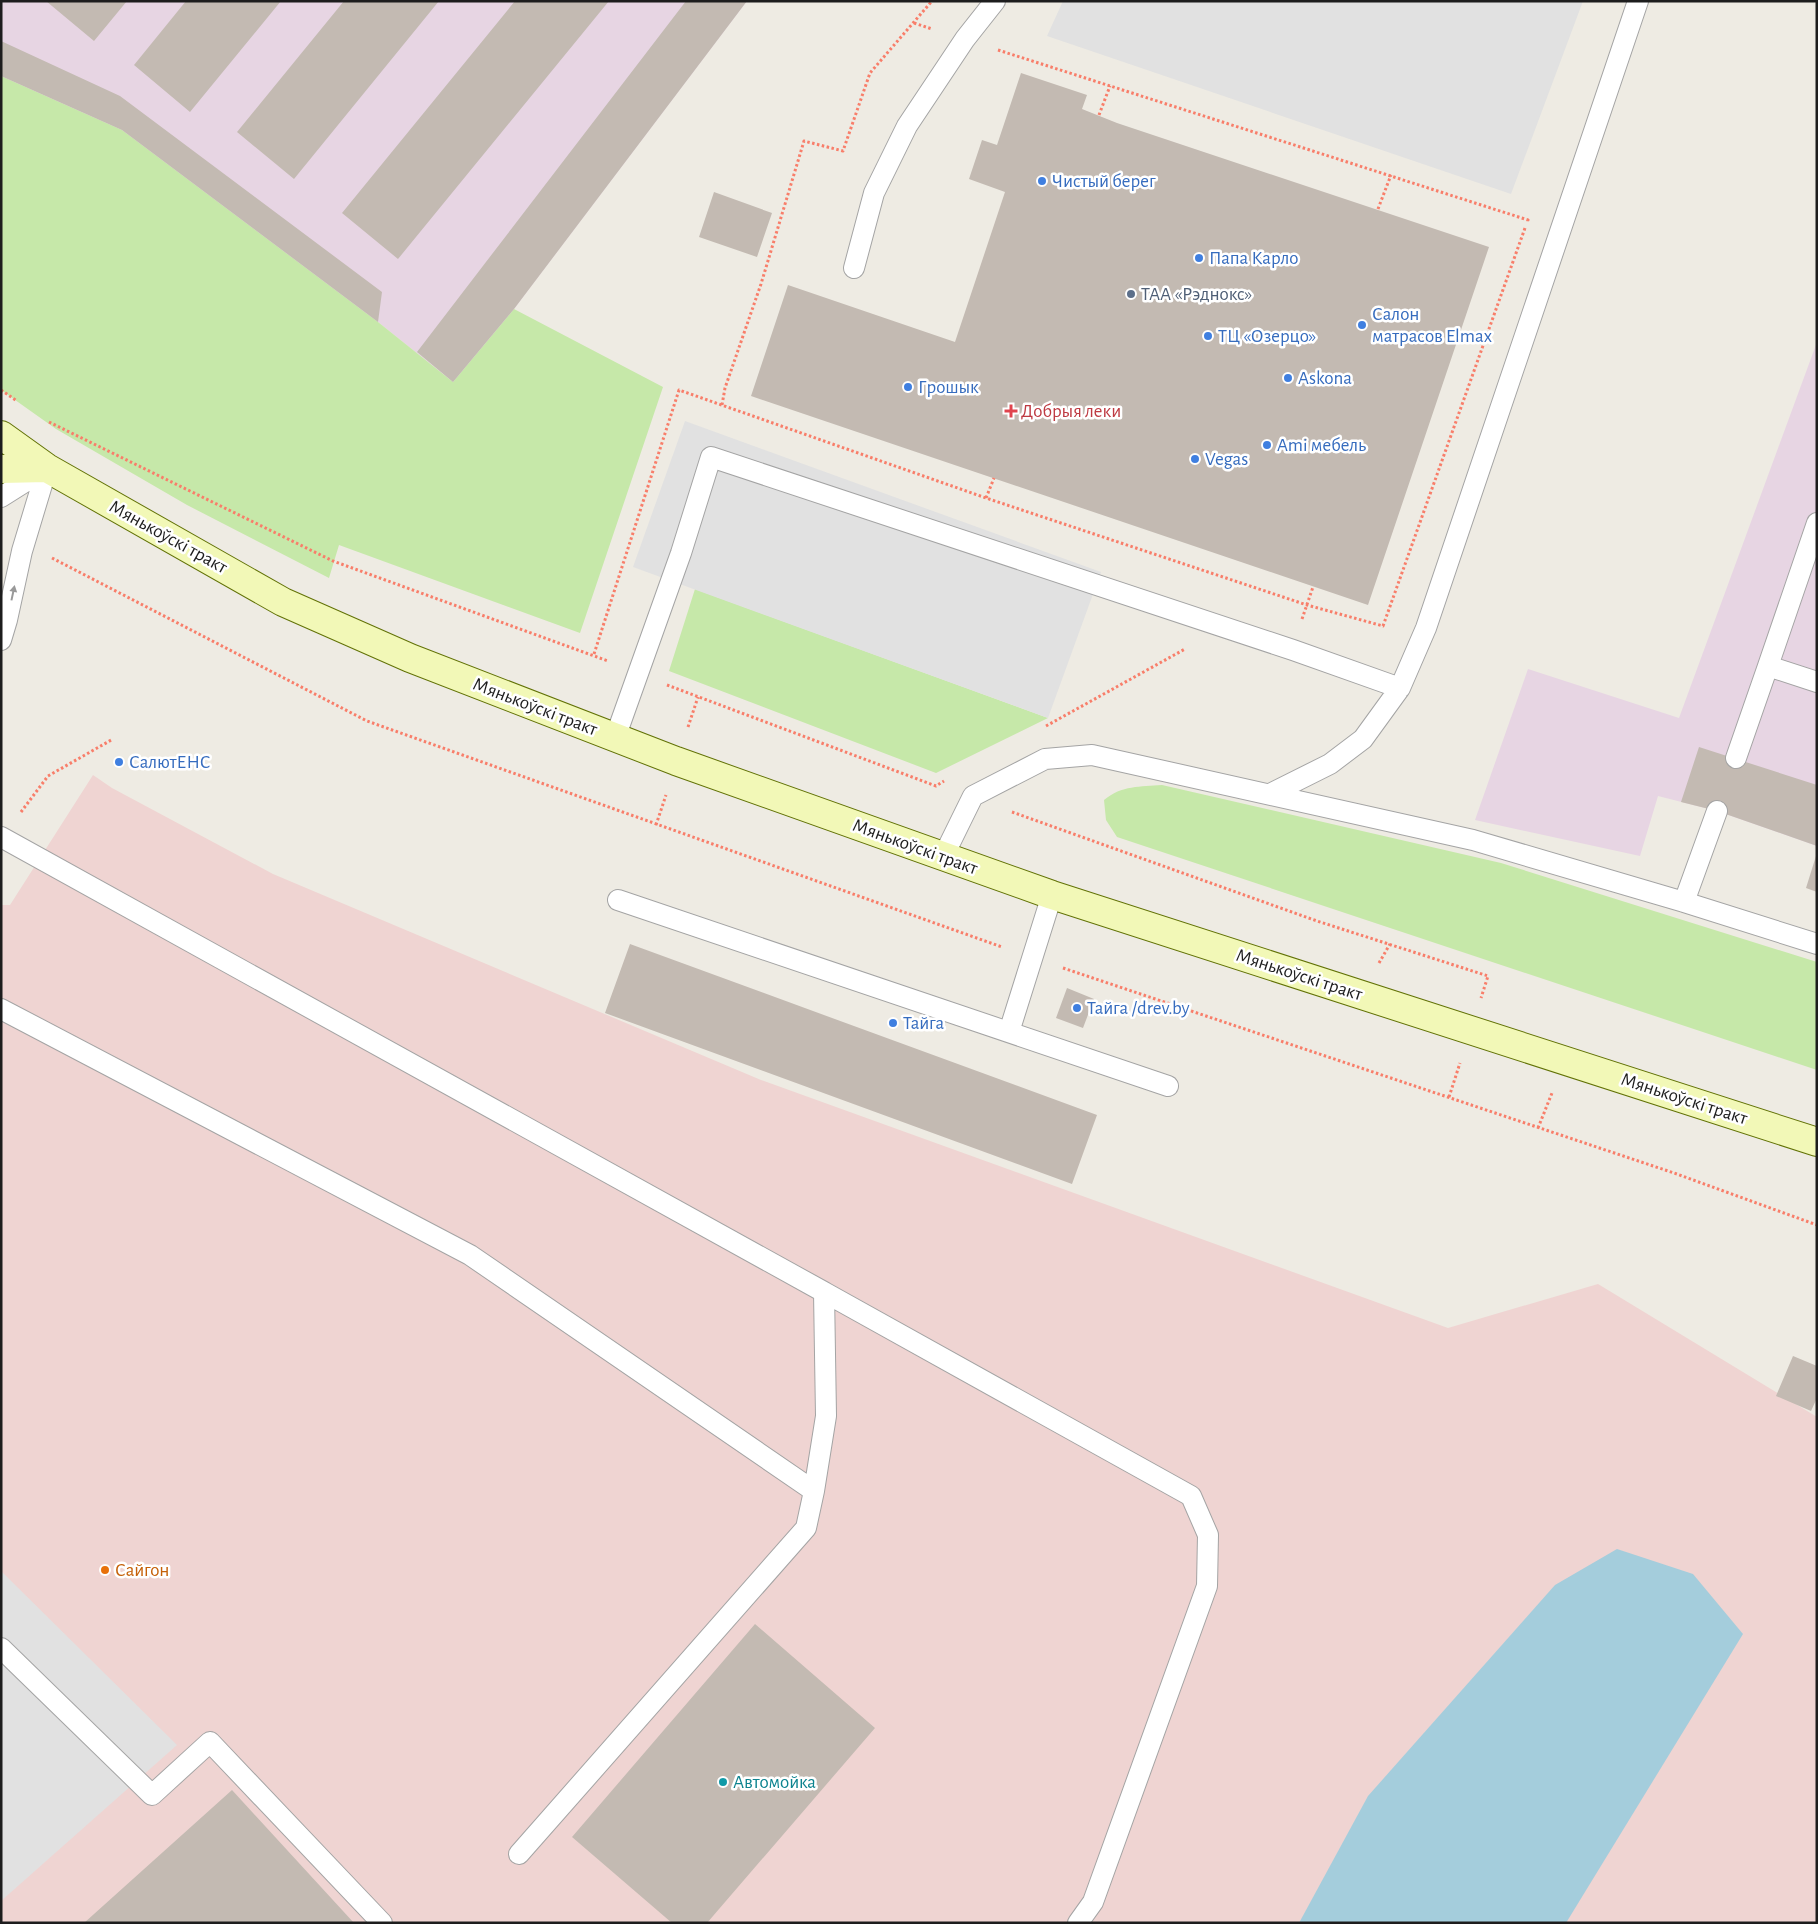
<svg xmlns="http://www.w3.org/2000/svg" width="1818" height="1924" viewBox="0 0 1818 1924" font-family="'Alegreya Sans',sans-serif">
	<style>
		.commercial { fill: #efd4d2 }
		.industrial { fill: #e7d5e3 }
		.grass { fill: #c6e8a9 }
		.parking { fill: #e1e1e1 }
		.water { fill: #a4cddc }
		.building { fill: #c3bab2 }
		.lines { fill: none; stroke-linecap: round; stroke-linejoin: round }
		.lane-casing { stroke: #a4a4a4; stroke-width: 22 }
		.secondary-casing { stroke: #627206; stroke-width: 30 }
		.path { stroke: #f87e6a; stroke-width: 3; stroke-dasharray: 2.5 2.5; stroke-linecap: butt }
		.lane { stroke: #fff; stroke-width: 20 }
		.secondary { stroke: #f2f8b7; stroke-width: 28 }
		.oneway { fill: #999 }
		.shop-dot { fill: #3f7fe0; stroke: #fff; stroke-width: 2 }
		.service-dot { fill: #5c6f8a; stroke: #fff; stroke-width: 2 }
		.health-dot { fill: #e0444e; stroke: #fff; stroke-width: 2 }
		.food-dot { fill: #e8710a; stroke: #fff; stroke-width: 2 }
		.culture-dot { fill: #0f9aa8; stroke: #fff; stroke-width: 2 }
		.labels { text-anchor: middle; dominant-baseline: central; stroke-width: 5; stroke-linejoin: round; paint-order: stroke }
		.shop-label { font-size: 19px; fill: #366cbe; stroke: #fff; text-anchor: start }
		.service-label { font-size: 19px; fill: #4e5e75; stroke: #fff; text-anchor: start }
		.health-label { font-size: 19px; fill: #be3a42; stroke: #fff; text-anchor: start }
		.street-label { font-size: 19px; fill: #1d1d1d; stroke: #fff }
		.food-label { font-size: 19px; fill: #c56008; stroke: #fff; text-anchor: start }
		.culture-label { font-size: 19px; fill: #0d838f; stroke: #fff; text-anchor: start }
	</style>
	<rect width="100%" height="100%" fill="#eeebe3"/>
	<path class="commercial" d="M93,775L112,788L273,874L761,1080L1448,1328L1598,1284L1817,1417V1923H1V905H10Z"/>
	<path class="industrial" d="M1,1H747L514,309L453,382L378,322L122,130L1,76Z
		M1817,342V846L1717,811L1658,796L1640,856L1475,820L1528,669L1679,718Z"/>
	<path class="grass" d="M1,76L122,130L378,322L453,382L514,309L663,387L580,633L339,545L329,578L187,505L56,429L1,390Z
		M695,589L1048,718L936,773L669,671Z
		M1162,785L1501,863L1817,962V1070L1117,837L1106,820L1104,800C1122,785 1140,787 1162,785Z"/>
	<path class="parking" d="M1063,1H1583L1511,194L1047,36Z
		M685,421L1101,572L1048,718L633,567Z
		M1,1571L177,1745L1,1901Z"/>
	<path class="water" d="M1617,1549L1693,1574L1743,1634L1566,1923H1299L1368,1796L1555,1585Z"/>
	<path class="building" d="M46,1H127L94,41Z
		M186,1H281L190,112L134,65Z
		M344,1H439L294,179L237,132Z
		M515,1H609L398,259L342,213Z
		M686,1H747L514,309L453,382L417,352Z
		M1,41L120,96L382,292L378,322L122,130L1,76Z
		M1021,73L1087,95L1082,109L1117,123L1489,247L1368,605L751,396L788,285L955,342L1005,192L969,179L982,140L997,145Z
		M714,192L772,213L757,257L699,237Z
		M1699,747L1817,785V846L1717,811L1681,802Z
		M1816,856H1817V892L1806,888Z
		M630,944L1097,1115L1072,1184L605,1013Z
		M1067,988L1094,999L1083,1028L1056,1018Z
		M1793,1356L1817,1366V1398L1811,1411L1776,1396Z
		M755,1624L875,1728L707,1923H672L572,1837Z
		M232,1790L354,1923H84Z"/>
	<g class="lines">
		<g class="lane-casing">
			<path id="lane" d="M854,268L874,193L907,126L965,39L995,1
				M1,497L47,468
				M1817,523L1768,666L1817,682
				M1,640L7,620L22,551L47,468
				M615,738L681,553L711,457L1293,650L1400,688
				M1736,758L1768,666
				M1270,794L1330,764L1363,739L1400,688L1426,628L1638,1
				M1717,811L1684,902L1817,944
				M1,837L824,1292L826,1416L814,1491L806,1528L519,1854
				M943,857L973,796L1045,759L1092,755L1473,840L1684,902
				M618,900L1168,1086
				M1,1009L470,1255L814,1491
				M1009,1032L1052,895
				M824,1292L1191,1496L1208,1535L1207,1586L1093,1902L1078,1923
				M1,1648L152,1795L210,1742L382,1923"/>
		</g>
		<g class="secondary-casing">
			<path id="secondary" d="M1,435L47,468L283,602L410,658L676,761L1052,895L1817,1142
				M1,469L47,468"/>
		</g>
		<path class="path" d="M914,23L932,29
			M998,50L1528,220L1527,222
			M1099,115L1110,86
			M1378,209L1391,175
			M1,390L17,401
			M722,405L725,388L761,284L804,141L843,151L870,73L932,1
			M49,422L333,561L608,661
			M986,498L994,478
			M52,558L367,721L1002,947
			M1302,619L1313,587
			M594,654L679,390L986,498L1307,605L1383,626L1525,228
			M667,685L936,786L944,781
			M1046,726L1185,649
			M688,727L698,697
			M21,812L48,776L113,739
			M1012,812L1317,921L1488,976L1481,998
			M656,825L666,795
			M1379,963L1390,944
			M1063,968L1674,1173L1817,1225
			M1449,1097L1460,1063
			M1538,1128L1552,1093"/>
		<use href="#lane" class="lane"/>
		<use href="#secondary" class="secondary"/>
	</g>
	<defs><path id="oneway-solid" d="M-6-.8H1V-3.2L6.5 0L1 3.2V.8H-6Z" transform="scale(1.25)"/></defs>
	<use class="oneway" href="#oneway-solid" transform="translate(13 593) rotate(-78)"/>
	<g class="shop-dot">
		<circle cx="1042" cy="181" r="5"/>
		<circle cx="1199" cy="258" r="5"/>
		<circle cx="1362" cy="325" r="5"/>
		<circle cx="1208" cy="336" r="5"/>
		<circle cx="1288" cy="378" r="5"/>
		<circle cx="908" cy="387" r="5"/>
		<circle cx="1267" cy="445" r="5"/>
		<circle cx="1195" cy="459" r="5"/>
		<circle cx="119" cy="762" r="5"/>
		<circle cx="1077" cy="1008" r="5"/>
		<circle cx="893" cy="1023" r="5"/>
	</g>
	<circle class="service-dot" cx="1131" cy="294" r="5"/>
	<path class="health-dot" d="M1008.5 403.5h5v5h5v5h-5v5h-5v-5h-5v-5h5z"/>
	<circle class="food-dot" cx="105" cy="1570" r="5"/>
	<circle class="culture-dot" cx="723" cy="1782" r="5"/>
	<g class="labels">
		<g class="shop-label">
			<text x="1052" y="181">Чистый берег</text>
			<text x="1209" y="258">Папа Карло</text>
			<text x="1372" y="314">Салон<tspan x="1372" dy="22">матрасов Elmax</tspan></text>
			<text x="1218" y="336">ТЦ «Озерцо»</text>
			<text x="1298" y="378">Askona</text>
			<text x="918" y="387">Грошык</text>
			<text x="1277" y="445">Ami мебель</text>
			<text x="1205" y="459">Vegas</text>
			<text x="129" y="762">СалютЕНС</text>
			<text x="1087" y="1008">Тайга /drev.by</text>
			<text x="903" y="1023">Тайга</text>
		</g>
		<g class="service-label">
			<text x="1141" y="294">ТАА «Рэднокс»</text>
		</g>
		<g class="health-label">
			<text x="1021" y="411">Добрыя леки</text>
		</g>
		<g class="street-label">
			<text transform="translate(168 537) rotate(29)">Мянькоўскі тракт</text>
			<text transform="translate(535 707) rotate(21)">Мянькоўскі тракт</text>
			<text transform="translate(915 847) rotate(20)">Мянькоўскі тракт</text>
			<text transform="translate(1299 975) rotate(18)">Мянькоўскі тракт</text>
			<text transform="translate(1684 1099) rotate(18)">Мянькоўскі тракт</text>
		</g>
		<g class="food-label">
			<text x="115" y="1570">Сайгон</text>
		</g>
		<g class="culture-label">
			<text x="733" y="1782">Автомойка</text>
		</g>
	</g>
	<rect width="1818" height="1924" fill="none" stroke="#1d1d1d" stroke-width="5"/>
</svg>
